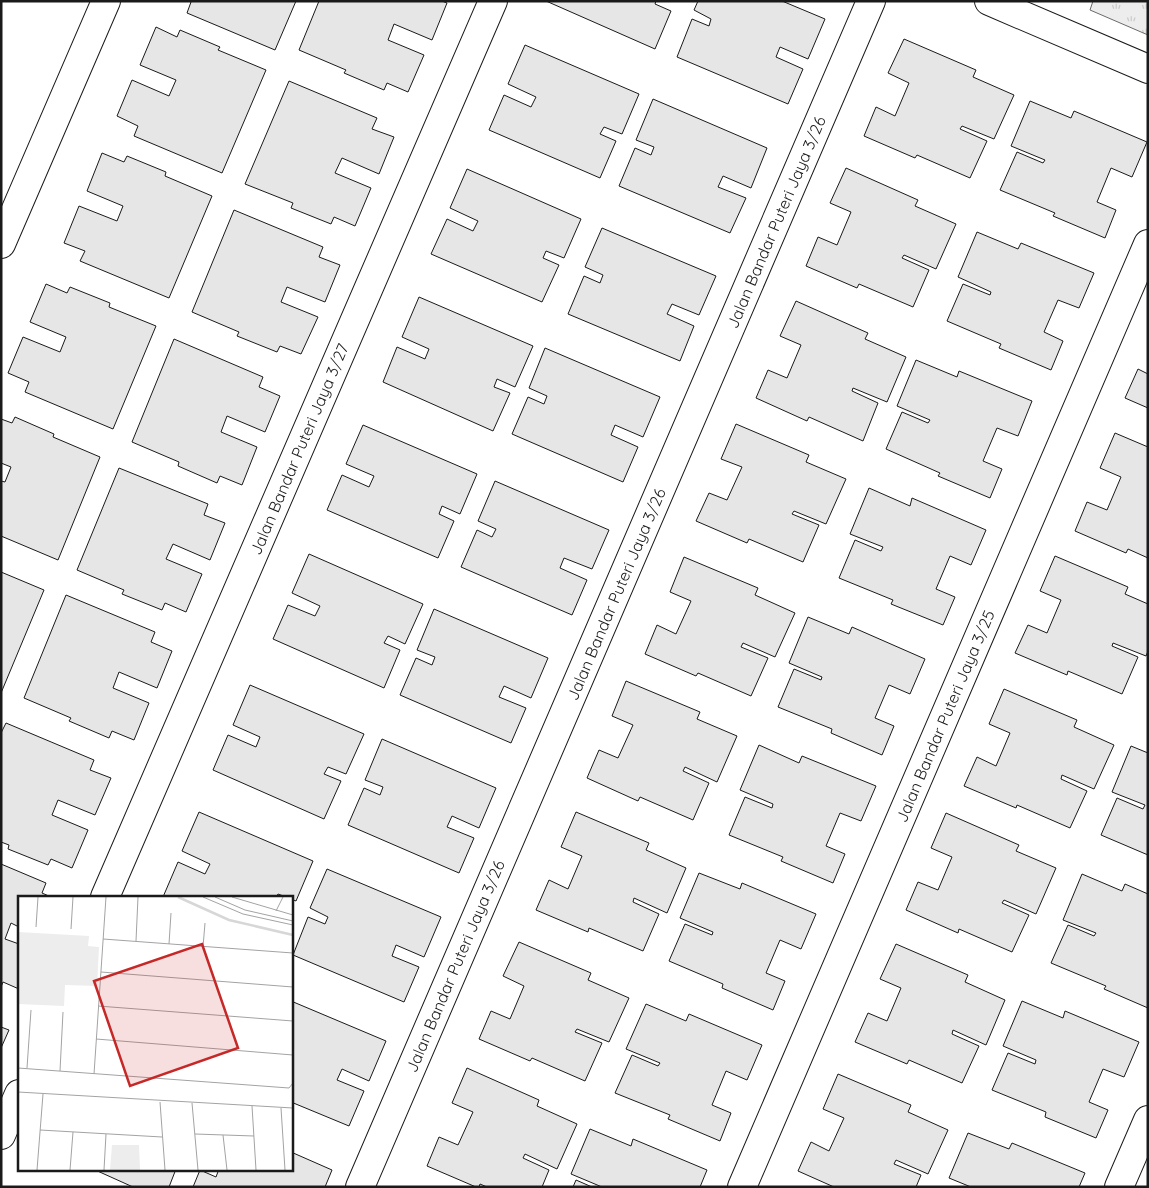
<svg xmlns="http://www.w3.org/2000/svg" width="1149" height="1188" viewBox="0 0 1149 1188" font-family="Quicksand,sans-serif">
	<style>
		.park { fill: url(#park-tufts); stroke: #6a6a6a }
		.building { fill: #e6e6e6; stroke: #1a1a1a }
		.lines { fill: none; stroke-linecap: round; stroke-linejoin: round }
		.street-casing { stroke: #1a1a1a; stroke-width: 30 }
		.street { stroke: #fff; stroke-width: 28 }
		.labels { text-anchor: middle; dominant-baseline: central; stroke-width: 4; stroke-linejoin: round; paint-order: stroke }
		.street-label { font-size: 16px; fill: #1a1a1a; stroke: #fff }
		.inset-river { fill: none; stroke: #d7d7d7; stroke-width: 2.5 }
		.inset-road { fill: none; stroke: #a3a3a3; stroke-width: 1 }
		.view { fill: #c62828; fill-opacity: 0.15; stroke: #c62828; stroke-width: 2.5 }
		.inset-edge { fill: none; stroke: #1a1a1a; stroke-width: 2.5 }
	</style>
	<defs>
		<pattern id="park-tufts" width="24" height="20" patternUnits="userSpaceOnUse" patternTransform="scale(1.25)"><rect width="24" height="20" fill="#ededed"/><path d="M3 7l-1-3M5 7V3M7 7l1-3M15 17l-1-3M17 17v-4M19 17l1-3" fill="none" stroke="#cbcbcb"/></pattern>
	</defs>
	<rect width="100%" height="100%" fill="#fff"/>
	<path class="park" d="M1093,1H1148V35L1090,10Z"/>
	<path class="building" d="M189,1H296L275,50L187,13L191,2Z
		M319,1H442L447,3L432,40L394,24L388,40L424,55L408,92L387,83L384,90L344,73L346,70L299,50Z
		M546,1H656L655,4L671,11L655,49Z
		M698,1H782L825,19L808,59L780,47L776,57L803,69L788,104L677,57L692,19L709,26L711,19L694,10Z
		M156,27L177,37L180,30L220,47L218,50L266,70L222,173L134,136L138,126L117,116L132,80L169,96L176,80L140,65Z
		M904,39L976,70L973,77L1014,95L994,139L962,126L960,129L987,141L970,178L917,155L915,158L864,136L876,107L895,116L909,83L888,73Z
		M525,45L639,94L622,134L604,127L600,134L616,141L600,178L489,130L504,95L531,107L536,97L508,84Z
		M289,81L377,118L372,129L394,137L379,174L342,158L335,173L371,188L355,226L334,217L331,224L291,208L293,203L245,184Z
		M653,99L767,148L751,188L723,176L718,187L746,198L730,233L619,186L635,148L651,155L654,147L636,140Z
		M1030,101L1071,118L1074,111L1147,142L1132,177L1111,168L1097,202L1116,210L1105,238L1053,216L1055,213L1000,190L1017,152L1043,163L1045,160L1011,146Z
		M102,153L124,162L127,156L166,172L165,176L212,196L169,298L80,261L85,251L64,243L79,206L117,221L123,206L87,191Z
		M846,168L918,200L915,206L956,224L936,269L904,255L902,258L929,270L913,307L859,284L857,288L806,266L818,237L837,245L851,212L830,203Z
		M467,169L581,219L564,258L546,251L543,258L559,265L542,302L431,254L447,219L473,231L478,221L450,208Z
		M234,210L323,247L319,257L340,265L325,302L287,287L281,302L318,317L301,354L280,346L277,352L237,336L239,332L192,312Z
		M602,228L716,276L699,315L672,304L667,314L694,326L680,361L568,314L584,276L600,283L603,275L585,267Z
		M977,232L1018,249L1021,243L1094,273L1079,308L1058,300L1044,332L1063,341L1051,370L999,348L1001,344L947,321L963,284L990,295L991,292L958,277Z
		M46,284L67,293L70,287L110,303L109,307L156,326L113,429L25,392L29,382L8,373L23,337L60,352L66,337L30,322Z
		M419,297L533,346L515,387L497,379L494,387L510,393L493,431L383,382L397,347L425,359L429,349L402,337Z
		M796,301L868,333L865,339L906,357L887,402L853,388L852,391L878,403L863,441L809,417L807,421L756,398L768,370L787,378L801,345L780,336Z
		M174,339L263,377L259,387L280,396L265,432L227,416L221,432L257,447L242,485L220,476L217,483L178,466L179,462L132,442Z
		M545,348L660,397L643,437L615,425L611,435L638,447L623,482L512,434L528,397L544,404L547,396L529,388Z
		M916,360L957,377L959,371L1032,401L1018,436L997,428L983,461L1002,469L990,498L938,476L940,473L886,449L902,412L928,423L930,420L897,406Z
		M1138,369L1148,374V408L1125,398Z
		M15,417L54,434L53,437L100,457L58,560L1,536V481L5,482L11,467L1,463V419L12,423Z
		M736,424L809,455L806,462L846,479L826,524L794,511L792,514L819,525L803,562L749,539L747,543L696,521L709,493L727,500L742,467L721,459Z
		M363,425L477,474L460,514L442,506L439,514L454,521L438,558L327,510L342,475L369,487L374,476L346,464Z
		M1115,433L1148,447V558L1128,549L1126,553L1075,531L1087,502L1107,510L1121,477L1100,468Z
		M119,468L208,504L204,515L225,523L210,560L173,544L166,559L202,574L186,612L165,603L162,610L122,594L124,590L77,570Z
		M495,481L609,530L592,569L564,558L560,568L587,580L572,615L461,567L477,530L492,537L496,529L478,521Z
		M869,488L910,506L912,498L986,530L971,565L950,556L936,589L955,597L943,625L891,604L893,600L839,578L855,540L881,551L883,547L850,534Z
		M309,554L423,604L405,644L388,636L384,643L400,650L384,688L273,639L288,605L315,616L320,606L292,593Z
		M1055,556L1128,587L1125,594L1148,604V651L1146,656L1113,643L1112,646L1138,657L1122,694L1068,671L1067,675L1015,653L1028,625L1047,633L1061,600L1040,591Z
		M684,557L758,588L755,595L795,613L775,657L743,643L741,647L768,658L751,696L698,673L696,676L645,654L657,625L676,634L691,601L670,592Z
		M1,572L44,590L1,693Z
		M66,595L155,632L151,642L172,651L157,688L119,672L113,688L149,703L134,740L112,731L109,738L69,721L71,718L24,698Z
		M434,609L548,658L531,698L504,686L499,697L526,708L511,743L400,695L416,658L432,665L435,657L417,650Z
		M808,617L849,634L852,627L925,659L910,694L889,685L875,718L894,726L882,755L831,733L832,729L778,707L794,669L821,680L822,677L789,663Z
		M626,681L700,712L697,719L737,736L717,782L685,767L683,771L709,783L693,820L640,797L638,801L587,778L599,750L618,758L633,725L612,716Z
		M250,685L364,734L346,774L328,767L324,774L341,781L324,819L213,770L228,735L256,747L260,737L233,725Z
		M1004,689L1077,720L1074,727L1114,745L1094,789L1062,775L1061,779L1087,791L1070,828L1017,805L1016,808L964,786L977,757L996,766L1010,733L989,724Z
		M6,723L94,760L90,770L111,778L95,815L58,800L52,815L88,830L72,868L51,859L48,865L8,849L9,845L1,842V733Z
		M382,739L496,788L479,828L452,816L447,827L474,838L459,873L348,825L364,788L380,795L383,787L365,780Z
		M759,745L799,763L802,756L876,786L861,821L840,813L826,846L845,854L833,883L781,861L783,857L729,835L745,797L772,808L773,804L740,790Z
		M1131,746L1148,753V855L1101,835L1117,798L1143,809L1145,805L1112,792Z
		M199,812L313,861L296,901L291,899V897H286L278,894L276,897H163L178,862L205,874L210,864L182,851Z
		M576,812L649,843L646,850L686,868L667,913L634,898L633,902L659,914L643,951L589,928L588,932L536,910L549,880L568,889L582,856L561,847Z
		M946,813L1019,845L1016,851L1056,868L1036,914L1004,900L1002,903L1029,915L1012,952L959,929L958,933L906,910L918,882L938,890L952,857L931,848Z
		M1,864L46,883L42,893L51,897H19V927L11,923L5,939L19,944V989L3,982L1,987Z
		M327,869L441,917L424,957L396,945L392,956L419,967L404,1002L293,955L308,917L325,924L328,917L310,908Z
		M699,873L740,889L742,883L816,914L801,949L780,940L766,973L785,981L773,1010L722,988L723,984L669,961L685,924L712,935L713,932L680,918Z
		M1082,874L1122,891L1125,884L1148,894V1008L1104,989L1106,986L1051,963L1068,925L1094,936L1096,933L1063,920Z
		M519,942L591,973L588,980L629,998L609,1042L577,1029L575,1032L602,1043L585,1081L532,1058L530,1061L479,1039L491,1011L510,1019L524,986L503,976Z
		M896,944L968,975L965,982L1005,1000L986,1045L953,1030L952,1034L979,1046L962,1083L909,1060L907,1064L855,1042L868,1013L887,1021L901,988L880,979Z
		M291,1001L386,1041L369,1081L342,1069L337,1080L364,1091L349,1126L291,1102Z
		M1022,1001L1063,1018L1065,1011L1139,1042L1124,1077L1103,1069L1089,1102L1108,1110L1096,1138L1045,1117L1046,1112L992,1090L1008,1053L1035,1064L1036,1060L1003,1046Z
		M646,1004L686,1021L689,1014L762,1045L747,1080L726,1071L712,1105L731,1113L720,1141L668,1119L670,1115L615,1093L632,1055L658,1066L660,1063L626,1049Z
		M1,1027L9,1030L1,1048Z
		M467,1068L539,1100L537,1106L577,1124L557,1169L525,1154L523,1158L549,1170L542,1187H487L480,1184L479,1187H476L427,1166L439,1137L458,1145L473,1112L452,1103Z
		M838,1074L911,1105L908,1112L948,1130L928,1174L896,1160L894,1164L921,1175L916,1187H834L798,1171L811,1142L829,1151L844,1118L823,1109Z
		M590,1129L631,1146L633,1139L707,1170L700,1187H602L571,1174Z
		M968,1133L1009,1149L1012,1143L1085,1173L1079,1187H971L949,1178Z
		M291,1152L332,1170L325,1187H193L200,1170L216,1177L219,1169H291Z
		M93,1169H176L169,1187H133Z
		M576,1180L592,1187H573Z"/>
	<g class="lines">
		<g class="street-casing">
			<path id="street" d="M989,1L1148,69
				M1,244L106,1
				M105,897L493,1
				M1,1135L19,1094
				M360,1187L871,1
				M742,1187L1148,244
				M1119,1187L1148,1120"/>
		</g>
		<use href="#street" class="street"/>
	</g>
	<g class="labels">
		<g class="street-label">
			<text transform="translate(776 222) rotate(-67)">Jalan Bandar Puteri Jaya 3/26</text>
			<text transform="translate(299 449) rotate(-67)">Jalan Bandar Puteri Jaya 3/27</text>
			<text transform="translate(616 594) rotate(-67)">Jalan Bandar Puteri Jaya 3/26</text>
			<text transform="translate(945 716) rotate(-67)">Jalan Bandar Puteri Jaya 3/25</text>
			<text transform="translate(455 966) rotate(-67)">Jalan Bandar Puteri Jaya 3/26</text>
		</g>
	</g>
	<g transform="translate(18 896)">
		<rect width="275" height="275" fill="#fff"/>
		<path d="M0,36L71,40L70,50L81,51L79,90L47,89L46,110L0,108ZM94,249H121L122,274H92Z" fill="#ededed"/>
		<path class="inset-river" d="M160,1L211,24L275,39"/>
		<path class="inset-road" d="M185,1L225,18L275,29M197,1L227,14L275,25M214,1L275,19M258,15L265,1M18,31L20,1M53,33L55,1M85,43L275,57M118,45L120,1M151,48L153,17M185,51L187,27M83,76L275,91M80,110L275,125M78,143L275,159M0,172L271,192L275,187M9,172L13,114M42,175L45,116M76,178L88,1M0,196L275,212M142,206L147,274M174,207L180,274M234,210L238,274M263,212L267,274M22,234L144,241M177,238L236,240M205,239L209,274M19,274L25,198M52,274L55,236M86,274L88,238"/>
		<path class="view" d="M184,48L220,152L112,190L76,85Z"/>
		<rect width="275" height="275" class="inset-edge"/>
	</g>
	<rect width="1149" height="1188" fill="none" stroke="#1a1a1a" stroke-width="5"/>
</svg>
